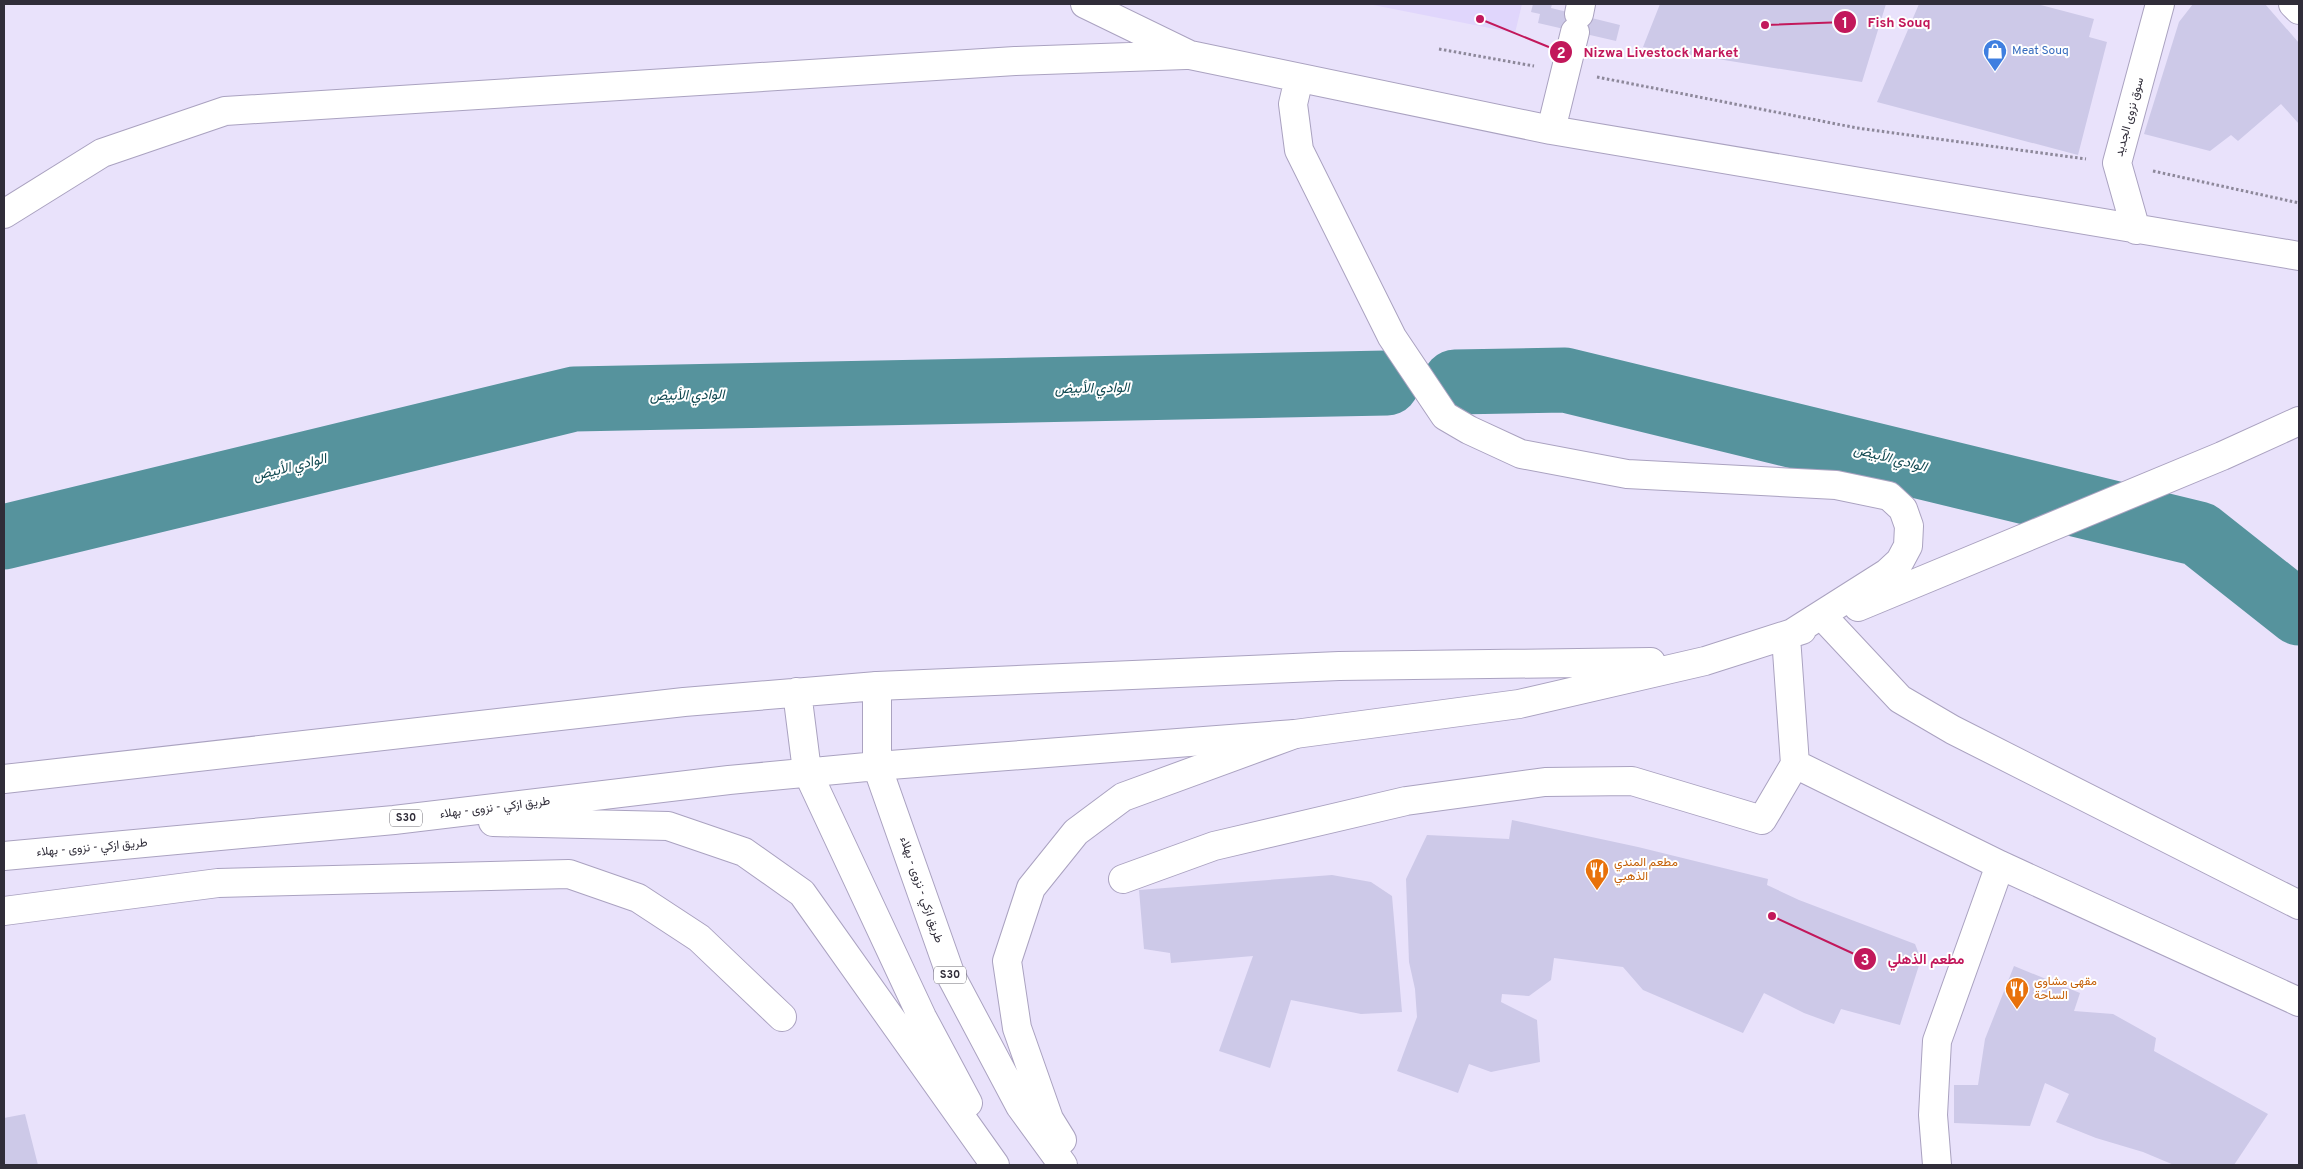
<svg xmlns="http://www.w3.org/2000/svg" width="2303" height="1169" viewBox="0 0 2303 1169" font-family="Overpass,Vazirmatn,sans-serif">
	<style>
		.built { fill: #e0d6fc }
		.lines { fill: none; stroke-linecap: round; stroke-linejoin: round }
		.river { stroke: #56939d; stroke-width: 65 }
		.building { fill: #cdc9e8 }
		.minor-casing { stroke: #aaa2c0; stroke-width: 30 }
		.major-casing { stroke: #aaa2c0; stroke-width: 30 }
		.path { stroke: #8d889a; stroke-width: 3; stroke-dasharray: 2.5 2.5; stroke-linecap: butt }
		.minor { stroke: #fff; stroke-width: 28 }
		.major { stroke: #fff; stroke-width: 28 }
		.labels { text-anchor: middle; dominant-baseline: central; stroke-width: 4; stroke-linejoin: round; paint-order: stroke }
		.shield { fill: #fff; stroke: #6e6c74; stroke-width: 1 }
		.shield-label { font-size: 11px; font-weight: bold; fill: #302d39 }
		.shop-label { font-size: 12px; fill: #366cbe; stroke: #fff; text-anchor: start }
		.street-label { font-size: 12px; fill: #302d39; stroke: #fff }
		.food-label { font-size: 12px; fill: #c56008; stroke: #fff; text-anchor: start }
		.water-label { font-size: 14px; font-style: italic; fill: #134b53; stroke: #fff }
		.leader { fill: none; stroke: #c2185b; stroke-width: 2 }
		.callout-dot { fill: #c2185b; stroke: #fff; stroke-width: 2 }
		.mark-label { font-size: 15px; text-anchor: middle; font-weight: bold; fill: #fff }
		.callout-label { font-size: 14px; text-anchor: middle; font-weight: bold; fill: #c2185b; stroke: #fff; stroke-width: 4; stroke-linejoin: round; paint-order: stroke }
	</style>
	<rect width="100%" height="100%" fill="#e9e2fb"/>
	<path class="built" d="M1368,4H1522L1515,33Z"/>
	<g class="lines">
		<path class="river" d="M1455,382L1565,380L2199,534L2299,613
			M4,537L574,399L1387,383"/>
	</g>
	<path class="building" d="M1533,4H1552L1551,8L1620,25L1616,41L1538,23L1540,14L1531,12Z
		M1660,4H1886L1862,82L1643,47Z
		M1919,4H2037L2094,19L2089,37L2107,42L2078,155L1877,102Z
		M2193,4H2265L2299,43V124L2281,104L2238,141L2231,135L2210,151L2144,134L2179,22Z
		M1512,820L1638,847L1768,879L1767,885L1799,900L1915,944L1921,959L1900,1025L1841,1009L1834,1024L1804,1013L1764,993L1743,1033L1643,990L1623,967L1554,958L1551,980L1529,996L1502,994L1501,1002L1537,1020L1540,1062L1491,1072L1469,1064L1458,1093L1397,1071L1417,1017L1415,989L1409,962L1406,879L1427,835L1509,839Z
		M1332,875L1371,882L1392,896L1402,1012L1361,1014L1291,1000L1270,1068L1219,1051L1253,956L1171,963L1170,953L1144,949L1139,890Z
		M2014,966L2080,993L2074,1011L2113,1014L2156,1038L2154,1051L2268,1114L2234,1165H2174L2143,1152L2096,1138L2056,1122L2069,1094L2045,1083L2030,1126L1954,1123V1085H1978L1985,1039Z
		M25,1114L38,1165H4V1118Z"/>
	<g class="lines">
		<g class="minor-casing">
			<path id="minor" d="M1085,4L1190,55L1551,130L2299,256
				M2293,4L2299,10
				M1579,14L1581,4
				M1299,78L1293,104L1299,150L1392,337L1445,416L1469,430L1521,454L1627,474L1836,485L1889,496L1903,509L1909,526L1908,546L1900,561L1887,573L1786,637L1795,764L2000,865L2299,1002
				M1551,130L1575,32
				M4,214L102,153L225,111L1015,61L1186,55
				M2136,230L2117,163L2160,4
				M1858,607L2222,456L2299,421
				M1826,620L1900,699L1953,730L2299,905
				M877,686L1339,666L1651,662
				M877,766L1295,734L1519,704L1705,661L1802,630
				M1123,879L1214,846L1406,801L1545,782L1632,781L1762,820L1795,764
				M4,911L218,883L569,874L638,898L699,938L782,1017
				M1937,1165L1933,1115L1937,1041L2000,865"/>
		</g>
		<g class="major-casing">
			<path id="major" d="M797,692L807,771L922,1017L968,1103
				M4,779L684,702L877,686V766L951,976L1020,1106L1063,1165
				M493,822L668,826L744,852L802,893L995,1165
				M4,856L394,820L729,780L877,766
				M1062,1140L1049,1119L1017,1028L1007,961L1031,888L1076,832L1123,797L1295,734"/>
		</g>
		<path class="path" d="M1439,49L1534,66
			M1597,77L1857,128L2086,159
			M2153,171L2299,203"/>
		<use href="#minor" class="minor"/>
		<use href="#major" class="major"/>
	</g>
	<defs>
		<g id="shop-pin" transform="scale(1.25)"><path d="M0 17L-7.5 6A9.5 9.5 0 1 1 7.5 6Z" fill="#3f7fe0" stroke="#fff"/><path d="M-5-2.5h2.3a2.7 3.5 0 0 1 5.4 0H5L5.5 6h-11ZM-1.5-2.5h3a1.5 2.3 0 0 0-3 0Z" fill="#fff"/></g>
		<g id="restaurant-pin" transform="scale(1.25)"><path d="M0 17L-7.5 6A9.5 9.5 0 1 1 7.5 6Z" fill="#e8710a" stroke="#fff"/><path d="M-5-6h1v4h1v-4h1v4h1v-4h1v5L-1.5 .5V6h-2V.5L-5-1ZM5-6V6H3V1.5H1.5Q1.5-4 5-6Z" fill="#fff"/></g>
	</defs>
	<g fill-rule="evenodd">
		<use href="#shop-pin" x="1995" y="51"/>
		<use href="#restaurant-pin" x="1597" y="870"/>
		<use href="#restaurant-pin" x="2017" y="989"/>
	</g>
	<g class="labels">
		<g class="shield">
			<rect x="390" y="809.5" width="32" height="17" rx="4"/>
			<rect x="934" y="966.5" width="32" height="17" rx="4"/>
		</g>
		<g class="shield-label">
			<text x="406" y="818">S30</text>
			<text x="950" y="975">S30</text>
		</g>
		<g class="shop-label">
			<text x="2012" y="51">Meat Souq</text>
		</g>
		<g class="street-label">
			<text transform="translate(2130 117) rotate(-75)">سوق نزوى الجديد</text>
			<text transform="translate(495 808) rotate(-7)">طريق ازكي - نزوى - بهلاء</text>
			<text transform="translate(92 848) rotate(-5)">طريق ازكي - نزوى - بهلاء</text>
			<text transform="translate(921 890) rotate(71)">طريق ازكي - نزوى - بهلاء</text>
		</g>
		<g class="food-label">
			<text x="1614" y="863">مطعم المندي<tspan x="1614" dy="14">الذهبي</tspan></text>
			<text x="2034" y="982">مقهى مشاوي<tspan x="2034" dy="14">الساحة</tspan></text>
		</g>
		<g class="water-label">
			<text transform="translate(1092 389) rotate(-1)">الوادي الأبيض</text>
			<text transform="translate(687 396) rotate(-1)">الوادي الأبيض</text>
			<text transform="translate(1890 459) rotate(14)">الوادي الأبيض</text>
			<text transform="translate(290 468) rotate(-14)">الوادي الأبيض</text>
		</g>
	</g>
	<path class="leader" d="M1765 25L1845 22M1480 19L1561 52M1772 916L1865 959"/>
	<g class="callout-dot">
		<circle cx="1765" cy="25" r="5"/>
		<circle cx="1480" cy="19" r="5"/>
		<circle cx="1772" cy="916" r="5"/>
		<circle cx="1845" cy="22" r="12"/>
		<circle cx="1561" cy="52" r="12"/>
		<circle cx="1865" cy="959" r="12"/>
	</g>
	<g class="mark-label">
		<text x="1845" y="28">1</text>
		<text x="1561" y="58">2</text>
		<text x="1865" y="965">3</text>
	</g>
	<g class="callout-label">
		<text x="1899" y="27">Fish Souq</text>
		<text x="1661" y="57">Nizwa Livestock Market</text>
		<text x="1926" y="964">مطعم الذهلي</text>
	</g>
	<rect width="2303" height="1169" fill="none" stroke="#302d39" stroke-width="10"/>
</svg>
